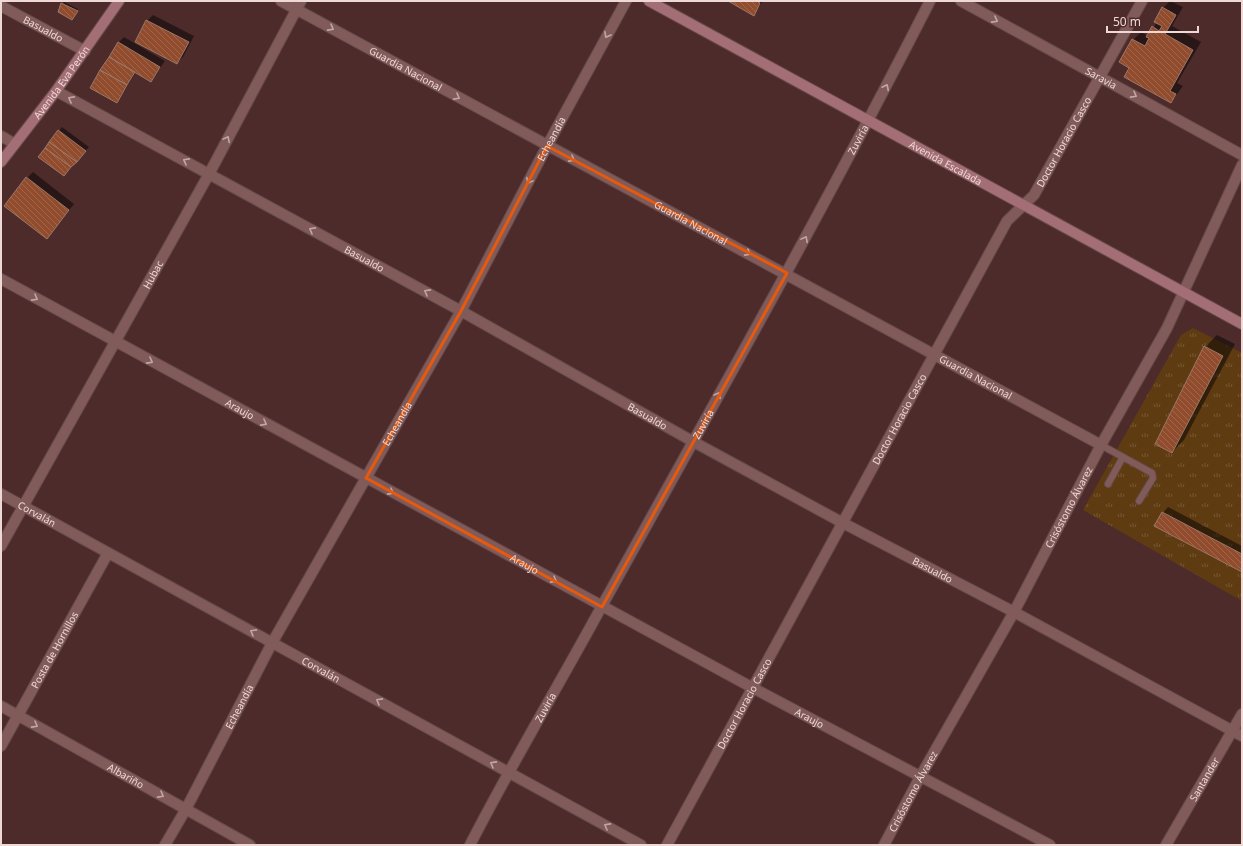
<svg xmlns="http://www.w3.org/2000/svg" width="1243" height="846" viewBox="0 0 1243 846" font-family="'Noto Sans',sans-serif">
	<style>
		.grass { fill: url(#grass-tufts); fill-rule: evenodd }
		.shadow { fill: #0007 }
		.building { fill: url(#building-back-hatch); stroke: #9a7768 }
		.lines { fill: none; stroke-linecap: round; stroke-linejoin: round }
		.lane-casing { stroke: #664a4a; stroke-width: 8 }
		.street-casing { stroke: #664a4a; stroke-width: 12 }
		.secondary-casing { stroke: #664a4a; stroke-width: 12 }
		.lane { stroke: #805b59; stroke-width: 6 }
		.street { stroke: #805b59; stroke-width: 10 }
		.secondary { stroke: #a36e76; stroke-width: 10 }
		.oneway { stroke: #c3a7a5 }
		.marked { fill: none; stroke: #e8590c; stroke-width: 3; stroke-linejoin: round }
		.labels { text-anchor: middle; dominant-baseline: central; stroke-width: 3; stroke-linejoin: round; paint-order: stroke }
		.street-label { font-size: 10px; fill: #efd9d7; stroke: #4d2b2b }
	</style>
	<defs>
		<pattern id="grass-tufts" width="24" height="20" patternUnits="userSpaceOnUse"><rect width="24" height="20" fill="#5f3b11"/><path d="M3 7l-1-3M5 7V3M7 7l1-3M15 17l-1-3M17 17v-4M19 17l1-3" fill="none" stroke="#765733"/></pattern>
		<pattern id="building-back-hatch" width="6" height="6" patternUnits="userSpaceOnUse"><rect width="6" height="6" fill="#904c2d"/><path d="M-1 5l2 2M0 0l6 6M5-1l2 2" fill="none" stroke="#a0654b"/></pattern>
	</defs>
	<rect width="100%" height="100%" fill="#4d2b2b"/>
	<path class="grass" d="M1193,328L1242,353V554L1162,512L1155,526L1242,572V601L1083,510L1181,335ZM1204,347L1223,356L1172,453L1155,444Z"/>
	<path class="shadow" d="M730,1H763L753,14Z
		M1170,1L1183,7L1172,26L1201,42L1177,83L1183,86L1171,102L1131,68L1133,40L1141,32L1148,36L1157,22L1163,8Z
		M64,2L78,9L73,17L60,12Z
		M153,15L194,36L183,57L177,63L147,21Z
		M124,37L165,61L151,80L136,72L117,102L118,43Z
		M62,127L89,147L64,175L59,131Z
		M33,172L74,204L47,237L27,178Z
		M1217,335L1235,344L1184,440L1172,452L1205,347Z
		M1168,507L1242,546V571L1163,513Z"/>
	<path class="building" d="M728,1H757L760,3L754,16Z
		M61,3L78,11L72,20L58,12Z
		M1162,7L1176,15L1165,34L1193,50L1170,91L1176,94L1171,103L1124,77L1129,68L1119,62L1132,39L1145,46L1149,38L1146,37L1152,26L1159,31L1162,26L1154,22Z
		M146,20L189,42L177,64L135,42Z
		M118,42L160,67L151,82L109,57Z
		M109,57L135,72L127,85L100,70Z
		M100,70L127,85L117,103L90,88Z
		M58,130L86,151L77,162L49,142Z
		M49,142L77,162L71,167L45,148Z
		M45,148L71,167L64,176L38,157Z
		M26,177L69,210L47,239L4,206Z
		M1204,346L1223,356L1172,453L1155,444Z
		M1162,512L1242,554V572L1154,526Z"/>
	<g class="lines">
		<g class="lane-casing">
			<path id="lane" d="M1101,445L1152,473L1153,478L1139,501
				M1108,484L1123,457"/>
		</g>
		<g class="street-casing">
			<g id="street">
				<path id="s1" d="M281,1C554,149 828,296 1101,445"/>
				<path id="s2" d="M961,1L1242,155"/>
				<path id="s3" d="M1,6L85,51"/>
				<path id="s4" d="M56,91L461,311L692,441L843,523L1014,612L1242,736"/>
				<path d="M1,136L15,144"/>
				<path id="s5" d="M1,279L753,688L1050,845"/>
				<path id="s6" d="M1,494L641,845"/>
				<path id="s7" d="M1,546L209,174L301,1"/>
				<path id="s8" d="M1,706L250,845"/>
				<path id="s9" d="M1,746L108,553"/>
				<path id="s10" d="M165,845L186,809L272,643L461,311L547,146L626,1"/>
				<path id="s11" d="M470,845C512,763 559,685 603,604C714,404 826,205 930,1"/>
				<path id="s12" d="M667,845L1007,221L1034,195L1142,1"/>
				<path id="s13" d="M884,845L920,777L1014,612L1101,445L1167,328L1242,165"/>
				<path id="s14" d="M1166,845L1242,714"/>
			</g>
		</g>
		<g class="secondary-casing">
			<g id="secondary">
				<path id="s15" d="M649,1L1242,324"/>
				<path id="s16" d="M1,162L56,91L119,1"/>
			</g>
		</g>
		<use href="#lane" class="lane"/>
		<use href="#street" class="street"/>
		<use href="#secondary" class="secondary"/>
	</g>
	<defs><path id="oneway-chevron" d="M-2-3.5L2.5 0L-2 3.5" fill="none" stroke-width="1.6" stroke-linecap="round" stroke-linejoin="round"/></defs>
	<g class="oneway">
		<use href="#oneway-chevron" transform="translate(995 20) rotate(28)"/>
		<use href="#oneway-chevron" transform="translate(331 28) rotate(29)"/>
		<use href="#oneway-chevron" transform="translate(607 35) rotate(119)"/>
		<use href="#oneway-chevron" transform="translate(886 87) rotate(-63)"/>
		<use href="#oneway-chevron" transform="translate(1134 95) rotate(29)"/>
		<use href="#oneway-chevron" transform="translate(457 97) rotate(29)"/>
		<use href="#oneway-chevron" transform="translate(71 99) rotate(-152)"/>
		<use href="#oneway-chevron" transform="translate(227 139) rotate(-62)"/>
		<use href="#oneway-chevron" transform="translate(572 159) rotate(28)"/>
		<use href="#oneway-chevron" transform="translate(186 161) rotate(-152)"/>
		<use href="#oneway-chevron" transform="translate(529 181) rotate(118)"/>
		<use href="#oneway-chevron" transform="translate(312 230) rotate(-151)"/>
		<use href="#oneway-chevron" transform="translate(805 239) rotate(-62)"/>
		<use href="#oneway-chevron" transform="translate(748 253) rotate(28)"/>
		<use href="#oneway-chevron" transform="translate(427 292) rotate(-151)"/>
		<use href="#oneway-chevron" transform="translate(35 298) rotate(29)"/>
		<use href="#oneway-chevron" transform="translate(150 361) rotate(28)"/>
		<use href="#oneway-chevron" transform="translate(718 395) rotate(-61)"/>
		<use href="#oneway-chevron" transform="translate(264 423) rotate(28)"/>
		<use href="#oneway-chevron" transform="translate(391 492) rotate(29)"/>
		<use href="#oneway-chevron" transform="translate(554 580) rotate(29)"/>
		<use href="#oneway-chevron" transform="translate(253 632) rotate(-151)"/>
		<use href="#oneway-chevron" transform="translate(379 701) rotate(-151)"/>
		<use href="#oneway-chevron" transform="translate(35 725) rotate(29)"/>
		<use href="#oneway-chevron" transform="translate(493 764) rotate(-151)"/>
		<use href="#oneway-chevron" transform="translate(161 795) rotate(29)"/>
		<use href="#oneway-chevron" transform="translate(607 826) rotate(-151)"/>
	</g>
	<path class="marked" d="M547,146L787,273L602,607L366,478L461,311Z"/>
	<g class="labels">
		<g class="street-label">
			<text stroke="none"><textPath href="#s3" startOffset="48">Basualdo</textPath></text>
			<text stroke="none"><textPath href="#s1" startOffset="142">Guardia Nacional</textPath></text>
			<text stroke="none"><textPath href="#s2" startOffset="160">Saravia</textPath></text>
			<text stroke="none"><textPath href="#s16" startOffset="100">Avenida Eva Perón</textPath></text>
			<text stroke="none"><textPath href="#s10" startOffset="805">Echeandía</textPath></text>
			<text stroke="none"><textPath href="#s11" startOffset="805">Zuviría</textPath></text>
			<text stroke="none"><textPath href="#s12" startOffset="809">Doctor Horacio Casco</textPath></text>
			<text stroke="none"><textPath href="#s15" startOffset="338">Avenida Escalada</textPath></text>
			<text stroke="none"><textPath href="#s1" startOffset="466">Guardia Nacional</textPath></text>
			<text stroke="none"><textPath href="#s4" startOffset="351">Basualdo</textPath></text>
			<text stroke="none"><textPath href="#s7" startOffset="311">Hubac</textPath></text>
			<text stroke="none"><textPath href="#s1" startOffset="790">Guardia Nacional</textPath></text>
			<text stroke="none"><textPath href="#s5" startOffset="272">Araujo</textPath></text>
			<text stroke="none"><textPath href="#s4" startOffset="675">Basualdo</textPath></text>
			<text stroke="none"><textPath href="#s12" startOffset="485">Doctor Horacio Casco</textPath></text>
			<text stroke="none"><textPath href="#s10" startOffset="481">Echeandía</textPath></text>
			<text stroke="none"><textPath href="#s11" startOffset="481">Zuviría</textPath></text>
			<text stroke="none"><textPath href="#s13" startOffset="385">Crisóstomo Álvarez</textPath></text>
			<text stroke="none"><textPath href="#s6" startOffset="41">Corvalán</textPath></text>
			<text stroke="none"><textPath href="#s5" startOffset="596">Araujo</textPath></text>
			<text stroke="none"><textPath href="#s4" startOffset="999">Basualdo</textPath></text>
			<text stroke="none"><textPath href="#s9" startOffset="110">Posta de Hornillos</textPath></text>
			<text stroke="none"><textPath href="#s6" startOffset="365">Corvalán</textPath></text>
			<text stroke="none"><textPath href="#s12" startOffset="161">Doctor Horacio Casco</textPath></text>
			<text stroke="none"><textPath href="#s10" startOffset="157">Echeandía</textPath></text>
			<text stroke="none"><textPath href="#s11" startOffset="157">Zuviría</textPath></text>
			<text stroke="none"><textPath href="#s5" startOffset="920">Araujo</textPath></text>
			<text stroke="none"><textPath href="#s8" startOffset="143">Albariño</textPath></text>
			<text stroke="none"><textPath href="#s14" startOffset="76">Santander</textPath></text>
			<text stroke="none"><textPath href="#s13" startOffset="61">Crisóstomo Álvarez</textPath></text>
		</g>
	</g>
	<rect width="1243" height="846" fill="none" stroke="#efd9d7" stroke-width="4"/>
	<path d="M1107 26v6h91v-6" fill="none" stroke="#efd9d7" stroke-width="2"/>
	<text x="1113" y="26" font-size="12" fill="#efd9d7" stroke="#4d2b2b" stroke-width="3" paint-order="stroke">50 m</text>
</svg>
